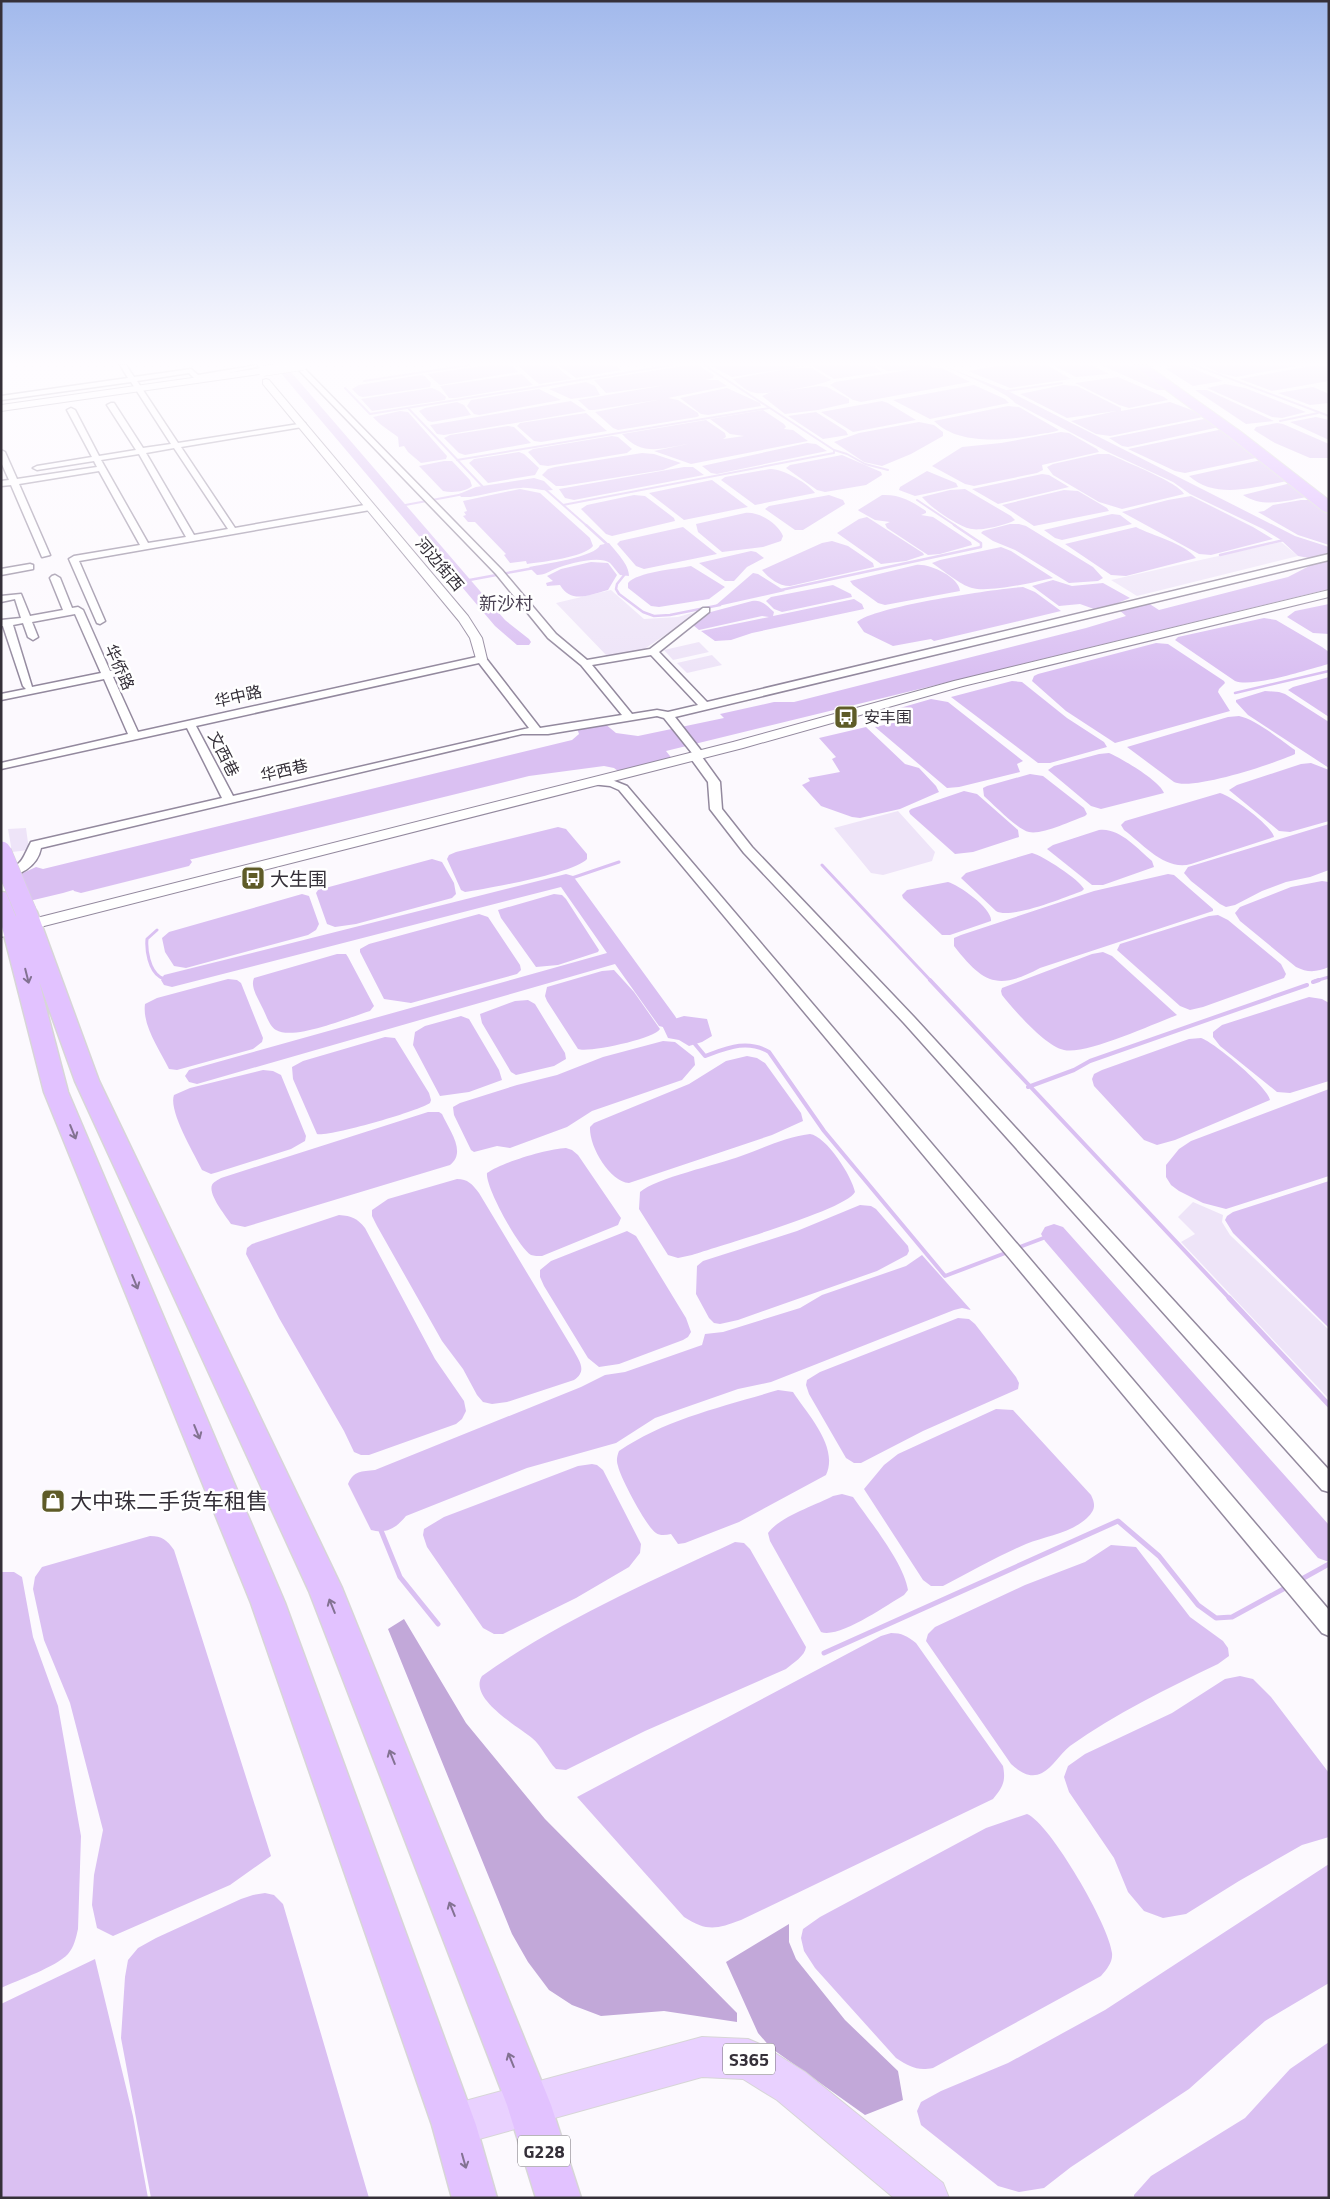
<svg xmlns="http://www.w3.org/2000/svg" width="1330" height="2199" viewBox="0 0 1330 2199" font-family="'Titillium Web','Noto Sans SC',sans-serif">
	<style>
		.green { fill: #eee4f8 }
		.forest { fill: #c2a8d9 }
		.water { fill: #dac0f2 }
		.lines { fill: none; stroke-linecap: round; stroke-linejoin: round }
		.stream-far4 { stroke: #dac0f2; stroke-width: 2 }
		.stream-far3 { stroke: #dac0f2; stroke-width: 2.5 }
		.stream-far2 { stroke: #dac0f2; stroke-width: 3 }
		.stream-far1 { stroke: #dac0f2; stroke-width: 4 }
		.stream { stroke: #dac0f2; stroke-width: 5 }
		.river { fill: #dac0f2; fill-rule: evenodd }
		.minor-casing { stroke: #93899e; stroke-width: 3 }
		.tertiary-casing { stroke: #93899e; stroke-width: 2 }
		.primary-casing { stroke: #d7d6d7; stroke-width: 2 }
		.trunk-casing { stroke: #d7d6d7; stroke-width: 3 }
		.motorway-casing { stroke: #d7d6d7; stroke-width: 2 }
		.minor { fill: #fff; fill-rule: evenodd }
		.tertiary { fill: #fff; fill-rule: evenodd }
		.primary { fill: #e9d1ff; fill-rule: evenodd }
		.trunk { fill: #e2c2ff; fill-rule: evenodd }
		.motorway { fill: #dbb2ff; fill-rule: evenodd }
		.tertiary-bridge-casing { stroke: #93899e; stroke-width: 11; stroke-linecap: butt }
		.trunk-bridge-casing { stroke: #d7d6d7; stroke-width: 22; stroke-linecap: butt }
		.tertiary-bridge { stroke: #fff; stroke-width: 10 }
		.trunk-bridge { stroke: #e2c2ff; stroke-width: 21 }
		.oneway { stroke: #837292 }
		.labels { text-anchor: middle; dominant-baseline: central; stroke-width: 5; stroke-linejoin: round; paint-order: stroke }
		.far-street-label { font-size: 16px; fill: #353039; stroke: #fff }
		.far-poi-label { font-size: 16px; fill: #353039; stroke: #fff; text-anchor: start }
		.far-quarter-label { font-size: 18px; fill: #4b4254; stroke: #fff }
		.shield { fill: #fff; stroke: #726e74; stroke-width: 1 }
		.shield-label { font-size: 18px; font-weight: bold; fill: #353039 }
		.poi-label { font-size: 19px; fill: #353039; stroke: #fff; text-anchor: start }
		.near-poi-label { font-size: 22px; fill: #353039; stroke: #fff; text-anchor: start }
	</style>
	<rect width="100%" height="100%" fill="#fcf9fe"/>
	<path class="green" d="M1281,542L1298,556L1137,596L1111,580Z
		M611,590L644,619L678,617L702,610L643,650L608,657L556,603Z
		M699,642L709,652L673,660L664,650Z
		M712,655L722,665L687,673L677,663Z
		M898,811L935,852L932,861L883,875L871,873L834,828Z
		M26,828L29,850L12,852L8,829Z
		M1193,1202L1223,1215L1222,1222L1230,1235L1329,1330V1399L1181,1242L1195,1234L1178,1217Z"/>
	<path class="forest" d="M404,1619L466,1723L545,1819L737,2013V2022L664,2011L601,2016L572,2005L549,1990L528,1962L512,1934L388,1629Z
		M789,1924V1942L796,1959L845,2020L898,2071L903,2100L865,2115L771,2048L758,2033L726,1962Z"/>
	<path class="water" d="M489,365H511L518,372L440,385L427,374Z
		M517,365H554L572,379L539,384Z
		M558,365H615L621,370L576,378Z
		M690,365H698L714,375L713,378L706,380H718L727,386L668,398L678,400L698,413L699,416L697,417L618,430L613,428L595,412L657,400L594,410H589L578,400L666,385L606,393L594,380Z
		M803,365L794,368H812L831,380C822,385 767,395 756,393C747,392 740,385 733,379L791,368L732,377L711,366Z
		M811,365H871L882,372L834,379Z
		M874,365H934L930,367L942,368L970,382L861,402L853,400L830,385L835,382L915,369L888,371Z
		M1003,365H1047L1071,379L1010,388L968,371Z
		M1052,365H1092L1109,374L1076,377Z
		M1101,365H1130L1169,390H1157Z
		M1161,365H1185L1223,381L1193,386L1166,369L1172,367Z
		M1207,365H1302L1236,377L1219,373L1205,366Z
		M1316,365L1329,366V381L1272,391L1240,379Z
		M944,366L1006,390L1295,536L1329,547V589L666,751L674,761L622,774L614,768L604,766L529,776L152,869H144L63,893L21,903L10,879L36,867L43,869L572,740L579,734L577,728L604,723L616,733L638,736L724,718L720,714L774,702H794L1086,628L1126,616L1118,609L1148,603L1159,610L1288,577L1317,562L1309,558L1298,556L1281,540L1263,529L1190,494L1173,482L1108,452L1015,403C1007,392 959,373 944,366Z
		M522,374L533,385L455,398H449L440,386Z
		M421,375L425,376L431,383L430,387L363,397L359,396L352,389L359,385Z
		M1118,377L1164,397L1168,400L1129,408L1119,405L1075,383Z
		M586,382L595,386L600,395L571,399L549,389Z
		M1225,384L1245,388L1306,412L1282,418L1272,417L1207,388Z
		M974,385L1005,399L1009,403L930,419L893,400Z
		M1063,385L1077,386L1121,408V411L1170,402L1197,412L1203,417L1110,436L1096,434L1071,421L1116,411L1067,418L1020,394Z
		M819,386L827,387L849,399V403L818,410L785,414L762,396L769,393Z
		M1313,387L1329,394V403L1310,405L1278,393Z
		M432,388L439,391L446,397L445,400L372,411L361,399Z
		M727,388L760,403L761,406L708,415L701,414L680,398Z
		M539,389L561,400L479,415L474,414L467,406L471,400Z
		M1195,390H1207L1274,421L1246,424Z
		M571,401L586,411L444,435L437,434L430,425Z
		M882,401L888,403L916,420L853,432L821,412Z
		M457,402L464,405L471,415L432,422L428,421L419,411L425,408Z
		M1008,406L1019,407L1059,430C1053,433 1044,433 1036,435C1006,440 959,446 934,421Z
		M763,410L784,424L786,427L784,429L793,430L808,441L691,464L654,451L688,444C662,448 642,457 622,434L706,420L725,433L726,437L723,439L744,436L730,434L710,419Z
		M400,411L408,412L447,456L446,459L421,463L408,452L404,446L399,447L398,437C389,430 381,426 373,417Z
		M816,412L846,431L848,435L823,439L788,416Z
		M586,413L607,431L541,442L534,441L517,426L520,423Z
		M1316,417L1329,420V440L1290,422Z
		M1204,419H1210L1224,426L1128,447L1122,446L1109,438Z
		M919,422L934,425L943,432V436L911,454L882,466L864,462L834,442L859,433Z
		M1277,423L1283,424L1329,444V458H1310L1275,443L1254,430L1256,427Z
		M508,426L514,427L531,443L465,455L459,453L444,438L450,435Z
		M1228,428L1265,456L1185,473L1175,471L1128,449Z
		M1061,432L1069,433L1097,449L1099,452L1042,465L1043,470L1037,473L974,486L965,484L932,466L962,447L1001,443Z
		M612,436L618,437L632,449L627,453L548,466L540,465L528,452L533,449Z
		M807,443L816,444L827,451L717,474L711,473L702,466Z
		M519,452L524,454L539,468L535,475L488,483L469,463L474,459Z
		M642,453L654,454L681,463L663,470L563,486H556L542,475L548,469L555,467Z
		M1098,454H1109C1123,461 1180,483 1184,494L1122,509L1099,502L1053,475L1047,467L1053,464Z
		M842,455L881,472L882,475L866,485L825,492L817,490L786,468L790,465Z
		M1266,459L1287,481C1256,487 1215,500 1189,476Z
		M444,461H452L470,480L472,486C465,492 452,493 443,491L419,466Z
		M684,467H693L704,475L574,500L565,498L559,489Z
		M770,469C782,468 809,484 815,493L755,505L721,480L725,477Z
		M927,471L956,483L958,487L915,496L899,490L900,487Z
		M1042,474L1049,475L1069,487L998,504L972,489Z
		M534,478L544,481L553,490C542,492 533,487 521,488C504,489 487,494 470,497H461L459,494L476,487Z
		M712,480L748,507L684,520L649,493Z
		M1295,482L1312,496C1289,500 1264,509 1243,495Z
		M520,489L540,493L590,538L593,546C585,557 542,562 527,564L526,561L510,563L504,555L506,554L475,522H468L463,516L466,515L464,512L467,511L463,501Z
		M965,489L1011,516L1015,520C1007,525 981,531 972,529C960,528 930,507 922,497L950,490Z
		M1064,490L1078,491L1107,508L1109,511L1034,526L1002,505Z
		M634,495L645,496L674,518L675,521L612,536L606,534L581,509L587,505Z
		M829,495L843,500L845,504L803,530H795L765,509L769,506Z
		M882,495C899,494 912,501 926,511V513L921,515L933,517L971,542L972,545L940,554L928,555L887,528L885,524L890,522L875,520L859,511L858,510Z
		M1191,496L1253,527L1273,539L1211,555L1199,554L1122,512L1168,500Z
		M1301,500H1316L1329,511V545L1298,535L1258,512L1264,511L1273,505Z
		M745,513C758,511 778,523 783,536L781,541L763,547L722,552L698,532L696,524Z
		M1112,514L1120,515L1132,524L1062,540L1055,538L1044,530Z
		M867,517L923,553L924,555L906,561L881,564L837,533L859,519Z
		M1010,524H1019L1026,526L1093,567L1103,578L1098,581L1069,583L1015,550L993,541L981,533L983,531Z
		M683,527L717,554L644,569L636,566L617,544L620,541Z
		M1136,527C1153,536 1184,543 1196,558L1126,576L1111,575L1065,544Z
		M832,541L848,546L873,563L874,567L790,586C778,586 769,578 762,570L822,543Z
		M609,543C616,552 629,564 629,576L620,575C617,572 613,566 610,563C599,555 567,564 555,569C548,572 544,575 537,575L529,567C543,564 596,557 600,545Z
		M1001,547L1011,551L1053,578C1035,582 989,593 972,588C960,585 943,570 932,563L940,560Z
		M751,551L756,552L764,558L747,567L734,581H725L699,563Z
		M591,562L608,563L617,575L608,590C589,595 571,604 560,585L547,586L546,583L553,581L547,576L561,569Z
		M916,565C929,563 959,577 960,591L885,605L878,603L853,585L850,581Z
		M691,566L725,587L709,599L659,607L651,606L628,588V583C637,572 676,569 691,566Z
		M753,573L758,574L785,591L718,606L716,605Z
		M1053,580L1072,586L1103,583L1130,598L1108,607L1094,609L1080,604L1059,606L1032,586Z
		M833,585L851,594L852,597L782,612L774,609L766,601L771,597Z
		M1023,587L1035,592L1061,611L934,641L931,639L893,646L864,632L857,622C875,606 995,589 1023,587Z
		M854,599L862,604L864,609L752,633L731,640L715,641L701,631L769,617L762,616L699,630L693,625L707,613L752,601C762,599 767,606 774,612L773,616Z
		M1329,604V634L1313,633L1287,617L1295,611Z
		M1264,618L1276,620L1322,647L1329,652V664C1309,669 1253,688 1235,681L1175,640L1178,637Z
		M1156,643L1168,644L1224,681L1225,683L1219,689L1218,692L1230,711L1115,743L1066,711L1032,681L1034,676L1038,674Z
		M1329,677V717L1288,690L1293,687Z
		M1012,681L1022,682L1067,718L1104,742L1107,747L1050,763H1038L951,697Z
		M1265,691L1279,692L1285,694L1329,722V768L1248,715L1236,702V700Z
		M931,699L948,702L1023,761L1017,764L1020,772L959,787L947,788L875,727L902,721L893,710Z
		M1239,716C1255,719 1281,740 1295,750V754C1276,763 1192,791 1174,782L1127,747L1228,717Z
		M866,727L905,764L919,768L936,786L939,792L900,809L860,818L852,817L821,806L802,785L810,781L808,778L840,772L832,759L836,757L819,738Z
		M1109,753C1121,758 1160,781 1164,793L1101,809L1091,806L1048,770L1054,766L1099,754Z
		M1311,763L1329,770V821L1290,832L1279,831L1229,790L1237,785L1301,764Z
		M1030,774L1043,776L1084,808L1087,814L1085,816C1071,821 1042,835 1029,832C1018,830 993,804 984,796L983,788L987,786Z
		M964,791L977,794L1018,830L1019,837L973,852L955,854L910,814L909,811L911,809Z
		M1220,793C1232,796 1272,826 1274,837L1191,864C1165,871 1144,845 1124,830L1121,825L1125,821Z
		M1329,824V870L1310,877L1286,882L1262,891L1235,905L1226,907L1220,904L1191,881L1184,873L1188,867Z
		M558,827L566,829L587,854V859C575,873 486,889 465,892L461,890L447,859L449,855L456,852Z
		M1099,830C1119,827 1138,849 1152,861L1154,867L1103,885H1092L1047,849L1053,845Z
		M1032,853C1042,855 1080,880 1084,889L1082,891C1066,897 1010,920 996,911L961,878L966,873Z
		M432,859L442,862L454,883L456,894L452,898L356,924L335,927L327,924L316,893L318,890Z
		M1168,874L1174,875L1213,909V911L1040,968C997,991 983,983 954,946V938L961,935L1094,891Z
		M1322,881L1329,882V967C1317,972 1308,973 1296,967L1240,921L1235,913L1240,907L1291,887Z
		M948,882C959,885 993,909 991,921L950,935H942L903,898L902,895L907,890Z
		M302,894L309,896L319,924L316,930L308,935L186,968L174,966L165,952L162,938L169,932Z
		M554,894L562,895L566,899L599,950L598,952L558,965L536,967L501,918L498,910Z
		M479,914L488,917L520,965L521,970L517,974L411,1003L384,999L360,952V949L369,944Z
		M1218,915L1228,920L1281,964L1286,974L1284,978L1203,1007L1190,1010L1180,1006L1117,950L1120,944L1209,916Z
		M1103,952L1112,956L1177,1015C1153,1024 1086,1055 1064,1050C1045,1046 1014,1010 1002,995L1001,991L1002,988L1092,954Z
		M337,954H346L348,957L374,1006L370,1011C350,1017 294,1041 276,1030C269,1026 266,1014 262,1007C258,998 250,987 254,978Z
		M614,970L634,992L660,1029C654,1039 588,1053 578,1049L547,1001L545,996L547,987L602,971Z
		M228,979L237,980L241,983L263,1038L262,1042L253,1049L177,1070L169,1069C160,1050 142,1026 145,1004L157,998Z
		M1309,997L1322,999L1329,1003V1081L1290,1093L1277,1092L1220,1046L1213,1037V1032L1222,1025Z
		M528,1000L535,1004L565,1053L566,1059L554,1066L516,1075L511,1072L482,1023L480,1014L515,1001Z
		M461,1016L469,1019L499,1070L502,1080L469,1092L440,1096L413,1045L415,1032L425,1026Z
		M684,1016L707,1019L712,1036L702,1042L689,1046L679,1040L668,1038L661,1023Z
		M385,1037L395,1038L429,1093L431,1100L430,1103C419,1111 329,1137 317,1134L293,1079L292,1067L303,1061Z
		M1201,1038C1214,1042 1269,1088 1270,1100L1175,1140L1157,1145L1144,1140L1094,1086L1092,1079L1094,1074L1102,1070L1189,1039Z
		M663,1041L675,1042L694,1057L695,1065L682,1080L592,1111L567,1127L510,1148L497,1146L474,1152L471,1150L454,1115L453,1107L460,1103L517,1085L557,1075L603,1057Z
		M747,1056L757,1058L765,1063L801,1113L803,1121L772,1135L629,1183C609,1181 589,1146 590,1127L594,1123L689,1084L726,1061Z
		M263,1070L273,1071L281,1075L306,1136L305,1141L291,1149L218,1172L211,1174L202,1170C195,1155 168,1111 174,1095L190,1088Z
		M1329,1089V1176L1226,1209L1203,1203L1179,1191L1171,1185L1166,1177V1165L1179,1149L1191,1141Z
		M428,1112H439L442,1114C449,1130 467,1152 450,1165L245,1227L231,1224C226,1216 208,1195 212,1185C213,1182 218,1180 221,1178Z
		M810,1134C826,1136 852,1176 855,1192C846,1210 718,1246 692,1255L678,1258L668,1255L639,1209L640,1192C656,1178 717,1165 741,1156C764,1148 785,1137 810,1134Z
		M566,1148L572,1150L578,1155L621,1218L618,1225L542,1256C538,1256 534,1256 531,1255C519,1248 485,1187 487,1173C503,1162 547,1149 566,1148Z
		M457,1179C468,1179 472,1184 479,1193L574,1351C580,1362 587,1371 574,1380L507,1402L492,1404L483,1402L477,1395L463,1369L442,1341L377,1226L372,1216V1210L388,1199Z
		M1329,1181V1328L1233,1233L1225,1220L1227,1216L1233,1212Z
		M860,1205L871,1206L876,1209L908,1246L909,1251L907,1255L877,1271L738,1320L720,1324L714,1323L709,1318L696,1294L697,1266L703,1261L797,1231Z
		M339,1215C352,1216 357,1218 365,1228L435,1359L464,1401L466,1411L462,1419L456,1424L369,1455H361L354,1452L344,1431L279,1318L246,1254L247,1248L252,1244Z
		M627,1231L636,1236L686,1318L691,1332L688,1337L683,1340L619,1364L599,1367L588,1358L544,1286L540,1277V1270L551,1261Z
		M922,1255L971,1310L962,1308L954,1310L771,1382L738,1389L655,1418L616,1443L527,1468L406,1516C396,1528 387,1534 371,1530L348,1484C354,1470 361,1472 375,1470L581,1387L605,1375L625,1372L702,1345L705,1334L723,1332L800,1308L822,1295L906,1266Z
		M958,1318L969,1319L975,1324L1016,1377L1019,1383L1018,1389L923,1431L861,1463H854L846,1458L809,1394L806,1385L807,1380L820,1372Z
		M778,1390L793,1392C808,1415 839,1447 826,1475L739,1522L685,1543L678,1544L671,1534C666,1535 660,1536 656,1533C647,1528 620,1477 618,1466C616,1461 617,1456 619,1451C665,1419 725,1406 778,1390Z
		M996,1409L1013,1410L1091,1495C1096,1505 1095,1510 1087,1518C1071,1533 1046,1536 1026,1544C998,1556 970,1572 943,1586H931L923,1580L864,1489L884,1465L898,1454Z
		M592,1464L597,1465L603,1470L641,1544L640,1553L629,1567L576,1598L503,1634H494L483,1628L427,1547L423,1535L424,1529L444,1517L578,1466Z
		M842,1494L853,1497C869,1520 904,1563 908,1590L904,1595C887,1605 839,1639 821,1632L770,1541L768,1533C779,1517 816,1505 833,1496Z
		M150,1536C162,1536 167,1540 174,1550L271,1856L230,1885L113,1936L97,1928L92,1905L94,1875L103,1830L70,1703L44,1640L33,1589L35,1577L42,1567Z
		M735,1542L744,1543L750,1549L806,1647C805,1656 793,1663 786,1669L645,1731L566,1770L556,1769C547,1760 542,1746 532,1738C517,1726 468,1698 482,1676C559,1621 649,1582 735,1542Z
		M1111,1545L1136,1547L1190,1617L1223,1641L1228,1648L1229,1656L1218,1664C1168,1688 1115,1714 1070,1746C1060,1754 1053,1767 1042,1773C1030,1779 1020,1772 1011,1764L926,1641L928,1634L935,1627L1025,1585L1085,1562Z
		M1,1572H14L22,1577L33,1637L58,1706L81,1836L78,1929C76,1938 74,1947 68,1954C56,1967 18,1980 1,1988Z
		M891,1633C902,1633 907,1636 916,1643L1003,1766C1006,1781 1003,1787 993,1799L741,1920C717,1929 707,1932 684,1917L577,1797L881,1636Z
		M1240,1676L1253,1679L1271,1697L1329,1773V1837L1302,1845L1239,1881L1186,1914L1163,1918L1144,1911L1128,1892L1114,1858L1069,1792L1064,1777L1068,1766L1085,1754L1172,1713L1225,1679Z
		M1027,1814C1050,1823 1110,1927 1112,1953C1113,1962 1107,1969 1101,1976L933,2068C917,2071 910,2067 896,2058L815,1968L804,1951L801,1938L803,1929L820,1917L986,1828Z
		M1329,1864V1983L1265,2021L1189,2089L1071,2167L1044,2188L1019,2192L998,2186L921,2125L917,2111L921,2102L941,2091L1008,2063L1105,2010Z
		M265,1893L274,1895L283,1904L369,2198H151L121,2038L125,1977L128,1960L138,1948L156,1938L241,1899L253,1895Z
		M95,1959L133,2116L148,2198H1V2004Z
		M1329,2042V2198H1134V2195L1151,2176L1245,2118L1290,2069Z"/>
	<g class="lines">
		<path class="stream-far4" d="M1194,365L1329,416
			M364,381L470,365
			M345,388L370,414L673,365
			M1007,391L1062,383
			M408,408L486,490
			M1280,421L1318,413
			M834,450L847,454L865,464L888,470
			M457,460L769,408
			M545,489L587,526
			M917,500L956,526
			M563,505L834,453V450L704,365
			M400,506L464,494"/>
		<path class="stream-far3" d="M586,525L608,545
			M1220,555L1284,540
			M625,574L617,584L616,589L619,594L643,612L654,616L670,615L720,605
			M464,581L534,568
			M781,590L981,547V543L954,525
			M1235,693L1329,671"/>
		<path class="stream-far2" d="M822,865L931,981
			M566,880L619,862
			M157,930L147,939C146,950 149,970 160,977C163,979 168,979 172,980
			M1315,981L1329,977"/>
		<path class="stream-far1" d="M930,980L1230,1299
			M1313,982L1319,980
			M695,1044L705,1056C727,1048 747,1039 769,1052L824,1131L945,1276L1008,1252
			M1028,1087L1074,1070L1090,1061L1307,985
			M1017,1248L1054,1234"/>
		<path class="stream" d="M1229,1298L1329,1405
			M380,1528L400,1577L438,1624
			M1300,1580L1329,1564
			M824,1653L1118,1521L1159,1556L1198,1605L1216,1618L1232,1617L1287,1587"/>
		<path class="river" d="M274,365H285L505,620L529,639L531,642L529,645H517L495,626Z
			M182,856L189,858L192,862L189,866L81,893L74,891L71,887L74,883Z
			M566,874L573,876L675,1016L678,1021L675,1026L667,1028L659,1026L615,964L197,1084L189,1082L185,1076L189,1070L607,953L561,887L172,987L164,985L161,980L164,975Z
			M1054,1224L1063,1227L1329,1525V1562L1318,1558L1045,1241L1041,1234L1045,1227Z"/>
		<g class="minor-casing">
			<path id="minor" d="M120,365H126L134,377L191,369L198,375L257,365L256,367L201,379L198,382L189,373L137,381L178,443L305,423L306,425L302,427L181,447L235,528L370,504L374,507L370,510L79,561L105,621L100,624L97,623L69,559L74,556L140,545L99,471L19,484L50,555L42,557L11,485L1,486V481L9,480L1,462V450L5,452L17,479L97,467L94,461L37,470L33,468L37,466L92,457L67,410L71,408L75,410L99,456L136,450L107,405L111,403H114L143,448L171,444L131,382L1,400V396L128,378ZM174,448L228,529L194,535L146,453ZM139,454L186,537L148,543L101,460Z
				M294,365H301L502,570L556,634L587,660L650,649L703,608H709V612L659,652L707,702L1329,554V560L675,717L703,753L705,755L702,757L720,782L722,809L752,847L914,1017L1329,1470V1492L1322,1490L904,1023L744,853L710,809L708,782L689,756L692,753L664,718L657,716L548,734H522L41,848C37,868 19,875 1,880V872C24,864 21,861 31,842L222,798L187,728L1,769V763L128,734L104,679L1,700V694L26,689L23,686L3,626H1V620L21,618L15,599L1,602V596L21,594L30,616L63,610L50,578L52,576L55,575L60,578L72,608L78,607L83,610L110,671L118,670L123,673L113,677L138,732L481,656L485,657L540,728L622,715L581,665L548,638L496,574ZM75,614L101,673L32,687L13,625L23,623L28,637L33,640L38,637L32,622ZM651,655L698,705L668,712L657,710L632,714L592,665ZM479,663L529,728L233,796L196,726Z
				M30,564L33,565V569L1,575V569Z
				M595,779L612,780L627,786L1329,1610V1636L1322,1633L619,790L610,786L591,784L589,782L591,780Z"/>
		</g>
		<g class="tertiary-casing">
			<path id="tertiary" d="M263,368L266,369V373L1,411V405Z
				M266,379L269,380L468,616L482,638L487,659L485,662H477L470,638L459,621L263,384V380Z
				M1329,590V597L963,686L743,748L1,937V927L733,742L954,681Z"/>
		</g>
		<g class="primary-casing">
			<path id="primary" d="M702,2037L748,2039L762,2045L805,2072L943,2183L949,2198H894L777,2100L743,2079L702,2077L454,2146L439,2140L433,2125L439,2110L454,2104Z"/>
		</g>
		<g class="trunk-casing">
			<path id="trunk" d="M1,892L9,893L17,909L26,906L34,907L37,912L99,1081L342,1588L551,2105L581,2198H536L507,2105L309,1591L75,1081L39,981L68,1092L285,1603L476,2125L497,2198H452L432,2125L251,1603L44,1092L1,923Z"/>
		</g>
		<g class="motorway-casing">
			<path id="motorway" d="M1132,365H1147L1240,431L1329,500V513L1323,511L1230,437Z"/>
		</g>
		<use href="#minor" class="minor"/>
		<use href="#tertiary" class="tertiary"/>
		<use href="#primary" class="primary"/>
		<use href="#trunk" class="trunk"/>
		<use href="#motorway" class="motorway"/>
		<g class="tertiary-bridge-casing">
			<path id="tertiary-bridge" d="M263,371L303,365"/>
		</g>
		<g class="trunk-bridge-casing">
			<path id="trunk-bridge" d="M1,852L26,912"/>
		</g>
		<use href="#tertiary-bridge" class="tertiary-bridge"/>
		<use href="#trunk-bridge" class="trunk-bridge"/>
	</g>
	<defs><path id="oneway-shaft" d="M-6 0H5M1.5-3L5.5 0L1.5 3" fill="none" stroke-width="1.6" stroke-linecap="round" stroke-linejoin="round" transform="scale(1.25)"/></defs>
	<g class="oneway">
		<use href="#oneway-shaft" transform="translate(27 976) rotate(76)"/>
		<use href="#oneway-shaft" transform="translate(73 1132) rotate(68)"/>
		<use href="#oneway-shaft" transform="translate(135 1282) rotate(68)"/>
		<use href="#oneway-shaft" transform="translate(197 1432) rotate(68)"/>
		<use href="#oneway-shaft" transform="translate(332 1606) rotate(-112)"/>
		<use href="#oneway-shaft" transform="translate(392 1757) rotate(-112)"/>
		<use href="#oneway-shaft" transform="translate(452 1909) rotate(-112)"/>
		<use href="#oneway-shaft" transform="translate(511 2060) rotate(-112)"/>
		<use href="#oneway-shaft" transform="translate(464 2161) rotate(74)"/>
	</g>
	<linearGradient id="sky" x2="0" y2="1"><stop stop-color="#a2b9ec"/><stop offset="0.54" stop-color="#fefcff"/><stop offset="1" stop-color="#fefcff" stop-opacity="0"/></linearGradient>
	<rect width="1330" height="673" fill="url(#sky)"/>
	<defs>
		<g id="bus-square" transform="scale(1.25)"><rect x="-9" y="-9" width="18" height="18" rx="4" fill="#5e5b27" stroke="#fff"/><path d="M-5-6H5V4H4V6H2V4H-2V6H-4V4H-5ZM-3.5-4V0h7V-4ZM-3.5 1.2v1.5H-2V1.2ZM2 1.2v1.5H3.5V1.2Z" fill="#fff"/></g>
		<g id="shop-square" transform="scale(1.25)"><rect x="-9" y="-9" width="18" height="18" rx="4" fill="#5e5b27" stroke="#fff"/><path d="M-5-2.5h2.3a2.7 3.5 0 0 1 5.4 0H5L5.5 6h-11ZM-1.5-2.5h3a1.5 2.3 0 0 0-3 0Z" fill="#fff"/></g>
	</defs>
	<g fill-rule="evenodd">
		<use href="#bus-square" x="846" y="717"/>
		<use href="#bus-square" x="253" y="878"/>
		<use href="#shop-square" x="53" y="1501"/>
	</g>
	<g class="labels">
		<g class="far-street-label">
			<text transform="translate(440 564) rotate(50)">河边街西</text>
			<text transform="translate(120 667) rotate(66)">华侨路</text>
			<text transform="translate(238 696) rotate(-13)">华中路</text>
			<text transform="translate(224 754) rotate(63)">文西巷</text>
			<text transform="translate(284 770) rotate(-13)">华西巷</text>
		</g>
		<g class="far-poi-label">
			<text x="864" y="717">安丰围</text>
		</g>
		<g class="far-quarter-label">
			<text x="506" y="603">新沙村</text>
		</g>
		<g class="shield">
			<rect x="723" y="2043.5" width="52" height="31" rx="4"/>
			<rect x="518" y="2135.5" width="52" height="31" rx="4"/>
		</g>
		<g class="shield-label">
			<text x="749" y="2059">S365</text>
			<text x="544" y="2151">G228</text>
		</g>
		<g class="poi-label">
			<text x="270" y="878">大生围</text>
		</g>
		<g class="near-poi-label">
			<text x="70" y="1501">大中珠二手货车租售</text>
		</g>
	</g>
	<rect width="1330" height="2199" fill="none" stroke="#353039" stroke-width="5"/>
</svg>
